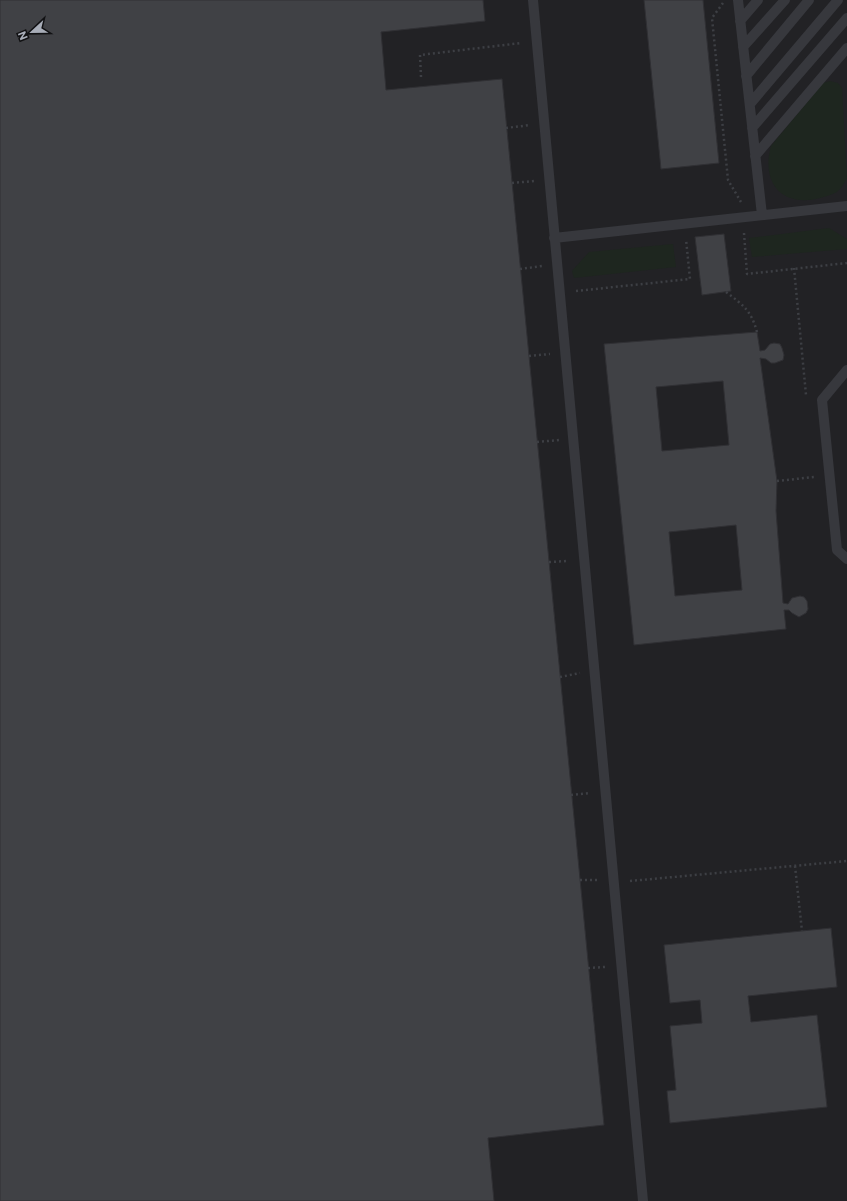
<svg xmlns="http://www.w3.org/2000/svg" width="847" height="1201" viewBox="0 0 847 1201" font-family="Commissioner,sans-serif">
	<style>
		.built { fill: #222225 }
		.green { fill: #1e261f }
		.building { fill: #404145; stroke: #303034; fill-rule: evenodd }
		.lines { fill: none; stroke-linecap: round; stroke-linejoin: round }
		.path { stroke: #3d3f44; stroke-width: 2.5; stroke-dasharray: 2 3; stroke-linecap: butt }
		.lane { stroke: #37383d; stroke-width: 10 }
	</style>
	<rect width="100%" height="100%" fill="#161618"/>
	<path class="built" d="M0,0H847V1201H0Z"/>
	<path class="green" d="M830,81L838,83L842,88L847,178C840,193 835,194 820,198C781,208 761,182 771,146L823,83Z
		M829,228L847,239V249L752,257L749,238Z
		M673,244L676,267L574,278L572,271L589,252Z"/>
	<path class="building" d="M0,0H483L485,21L381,32L386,90L502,79L604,1125L488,1138L494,1201H0Z
		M644,0H703L719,163L661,169Z
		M724,234L731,291L702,295L695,237Z
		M757,332L760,351L765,350L770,344L774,343L780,344L782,348L784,355L783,360L775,363H771L766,359L760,358L777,481L776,511L783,603L788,604L792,598L800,596L804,597L807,601L808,609L806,613L799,617L792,613L789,610H784L786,629L634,645L604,344ZM723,381L729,445L662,451L656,387ZM736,525L742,590L675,596L669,532Z
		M831,928L837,987L748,996L751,1022L817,1015L827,1107L670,1123L667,1091L676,1090L670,1026L702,1023L700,1000L670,1003L664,945Z"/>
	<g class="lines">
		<path class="path" d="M723,3L712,18L728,180L741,202
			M421,77L420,55L521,43
			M506,128L530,125
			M512,183L534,181
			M744,233L747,274L847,263
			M794,268L806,395
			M520,269L542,266
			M576,291L690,279L686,239
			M726,292C743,305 751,310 757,332
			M529,356L550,354
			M537,442L559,440
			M777,481L814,477
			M549,562L568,561
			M560,677L580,673
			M571,795L590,793
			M795,866L802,931
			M580,880H597
			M630,881L847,861
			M588,968L605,967"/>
		<path class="lane" d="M533,0L643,1201
			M738,0L762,215
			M740,21L758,0
			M743,47L785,0
			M746,76L809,0
			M750,104L838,0
			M752,128L847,18
			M755,156L847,48
			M554,238L847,206
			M847,370L822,400L837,550L847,559"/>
	</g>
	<g transform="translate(32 32) rotate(248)" stroke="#111113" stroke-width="3" paint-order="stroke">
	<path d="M0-3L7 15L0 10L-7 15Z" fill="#a8adb8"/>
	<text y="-6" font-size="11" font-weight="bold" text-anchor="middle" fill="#a8adb8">N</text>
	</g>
</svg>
